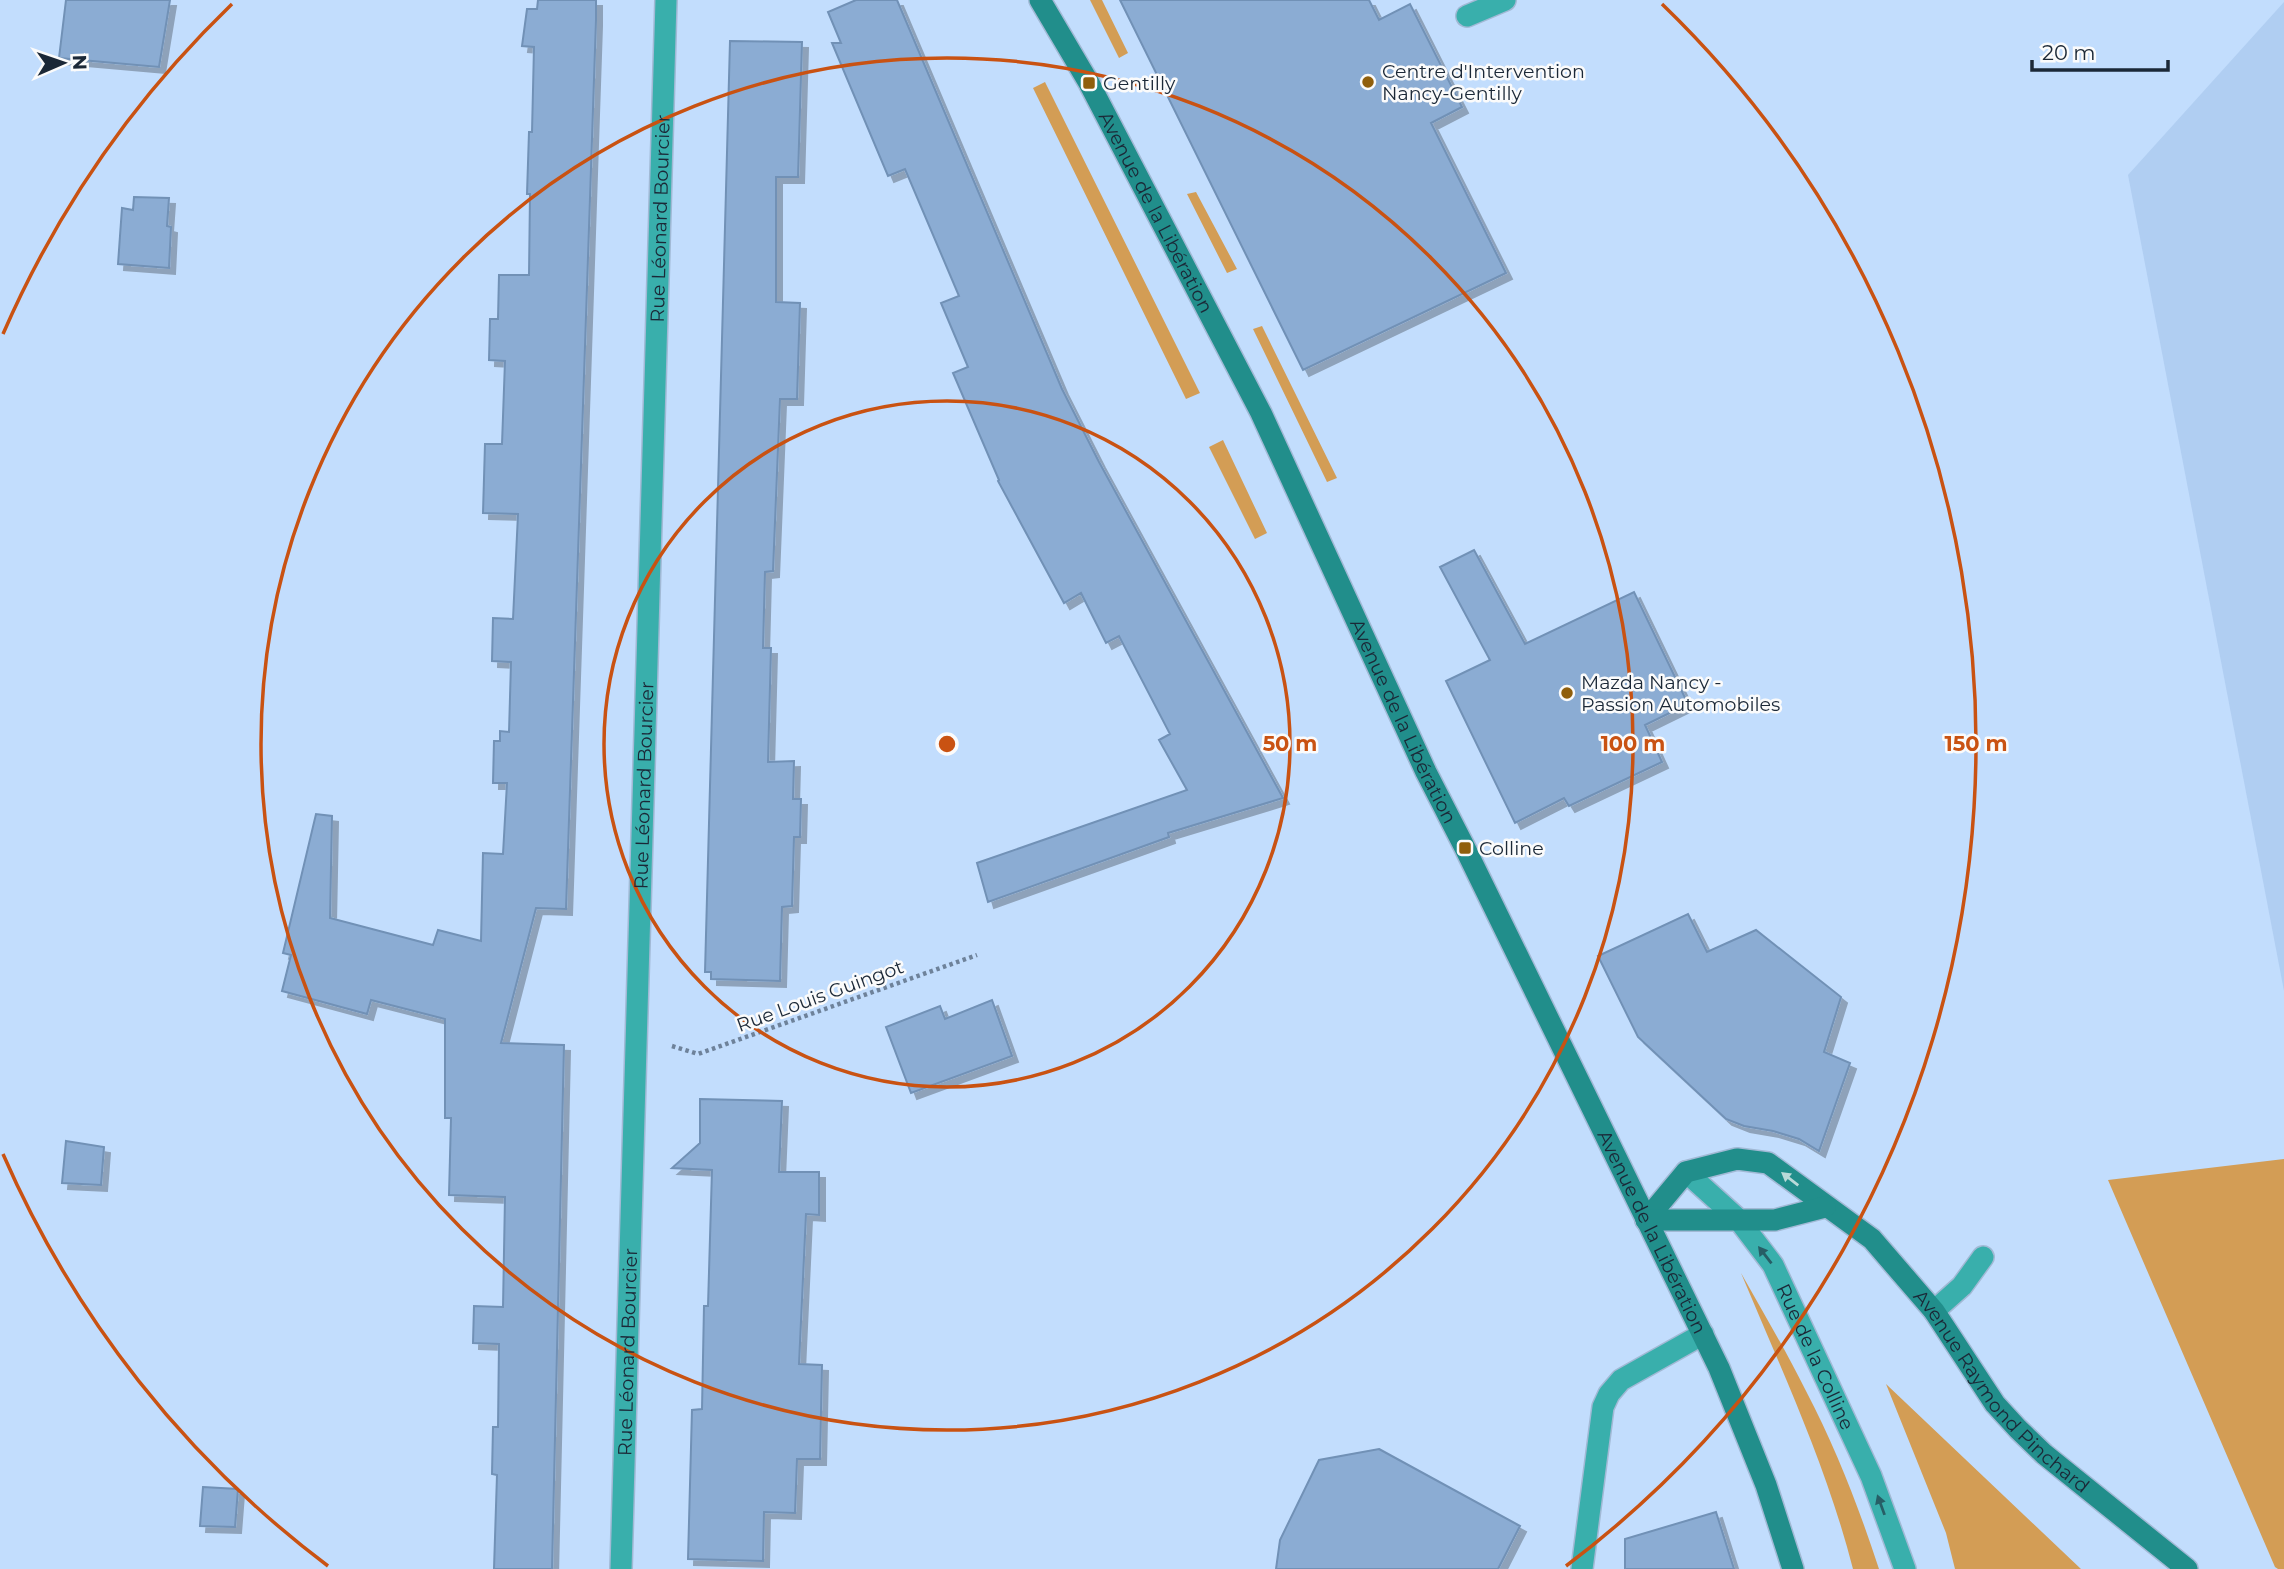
<svg xmlns="http://www.w3.org/2000/svg" width="2284" height="1569" viewBox="0 0 2284 1569" font-family="Montserrat,sans-serif">
	<style>
		.built { fill: #b0cef2 }
		.green { fill: #d39d55 }
		.building { fill: #8bacd3; stroke: #7191b6; stroke-width: 2; filter: url(#shadow) }
		.lines { fill: none; stroke-linecap: round; stroke-linejoin: round }
		.lane-casing { stroke: #a1b9d5; stroke-width: 24 }
		.street-casing { stroke: #a1b9d5; stroke-width: 24 }
		.secondary-casing { stroke: #a1b9d5; stroke-width: 24 }
		.path { stroke: #6e829a; stroke-width: 4.5; stroke-dasharray: 3.5 3.5; stroke-linecap: butt }
		.lane { stroke: #39afac; stroke-width: 21 }
		.street { stroke: #39afac; stroke-width: 21 }
		.secondary { stroke: #218e8b; stroke-width: 21 }
		.oneway { fill: #badad9 }
		.oneway2 { fill: #275e66 }
		.ring { fill: none; stroke: #c95212; stroke-width: 3.5 }
		.poi-dot { fill: #905f0c; stroke: #fbfbfb; stroke-width: 2.5 }
		.labels { text-anchor: middle; dominant-baseline: central; stroke-width: 5; stroke-linejoin: round; paint-order: stroke }
		.poi-label { font-size: 19px; fill: #1b2837; stroke: #fbfbfb; text-anchor: start }
		.street-label { font-size: 19px; fill: #1b2837; stroke: #fbfbfb }
		.centre { fill: #c95212; stroke: #fbfbfb; stroke-width: 3.5 }
		.ring-label { font-size: 21px; text-anchor: middle; font-weight: bold; fill: #c95212; stroke: #fbfbfb; stroke-width: 5; stroke-linejoin: round; paint-order: stroke }
	</style>
	<defs>
		<filter id="shadow"><feDropShadow dx="6" dy="6" stdDeviation="0" flood-color="#0004"/></filter>
	</defs>
	<rect width="100%" height="100%" fill="#c2ddfd"/>
	<path class="built" d="M2284,2V991L2128,175Z"/>
	<path class="green" d="M1090,0H1102L1128,53L1119,58Z
		M1045,82L1200,393L1186,399L1033,88Z
		M1196,192L1237,269L1227,273L1187,194Z
		M1262,326L1337,478L1327,482L1253,329Z
		M1223,440L1267,533L1255,539L1209,447Z
		M2284,1159V1569H2278L2275,1567L2108,1180Z
		M1741,1273C1763,1312 1786,1351 1806,1391C1836,1448 1859,1508 1879,1569H1853C1827,1467 1782,1371 1741,1273Z
		M1886,1384L2081,1569H1955L1946,1533Z"/>
	<path class="building" d="M66,0H170L159,67L59,58Z
		M538,0H596V20L566,909L536,908L501,1043L564,1045L552,1569H494L497,1475L492,1474L493,1427H498L499,1344L473,1343L474,1306L503,1307L505,1197L449,1195L451,1118H445V1019L371,1000L367,1014L282,991L291,955L283,953L316,814L332,816L330,918L433,945L438,930L481,941L483,853L503,854L507,783H493L494,741H500V731L509,732L511,662L492,661L493,618L513,619L518,514L483,513L485,444H502L505,361L489,360L490,319H498L499,275H529L530,194H527L529,132H532L534,47L522,46L527,9H537Z
		M856,0H897L1062,389L1099,462L1283,798L1168,833L1169,837L988,902L977,863L1187,790L1159,740L1170,734L1119,636L1106,643L1081,593L1064,603L998,481L999,480L953,373L968,367L941,303L959,296L905,169L888,176L832,43H841L828,12Z
		M1120,0H1369L1379,20L1410,4L1462,107L1431,123L1506,273L1303,370Z
		M730,41L802,42L798,177H776V302L800,303L797,399H780L773,571L765,572L763,648H771L768,762L794,761L793,799H801L800,837H794L792,906L782,907L780,981L711,979V972H705Z
		M134,197L169,198L167,226L171,227L169,268L118,264L122,208L133,210Z
		M1474,550L1525,644L1634,592L1688,704L1645,725L1662,762L1569,806L1564,798L1515,823L1446,681L1490,660L1440,567Z
		M1688,914L1707,952L1756,930L1841,997L1824,1052L1850,1063L1819,1151L1799,1139L1773,1131L1744,1126L1726,1119L1638,1037L1598,956Z
		M992,1000L1012,1056L911,1093L886,1027L940,1006L945,1019Z
		M700,1099L782,1101L779,1172H819V1215L806,1214L799,1364L822,1365L820,1459H797L795,1513L764,1512L763,1561L688,1559L692,1410L702,1409L704,1306H708L712,1170L672,1168L700,1143Z
		M66,1141L104,1147L101,1185L62,1183Z
		M1379,1449L1520,1526L1498,1569H1276L1280,1540L1319,1460Z
		M203,1487L238,1489L235,1527L200,1526Z
		M1716,1512L1734,1569H1625V1539Z"/>
	<g class="lines">
		<g class="lane-casing">
			<path id="lane" d="M1467,16L1505,0
				M1934,1311L1962,1286L1983,1257
				M1582,1569L1603,1407L1609,1394L1621,1380L1703,1334"/>
		</g>
		<g class="street-casing">
			<g id="street">
				<path id="s1" d="M1686,1172L1738,1219L1773,1265L1871,1476L1905,1569"/>
				<path id="s2" d="M621,1569L666,0"/>
			</g>
		</g>
		<g class="secondary-casing">
			<g id="secondary">
				<path id="s3" d="M1040,0L1089,83L1261,413L1426,772L1465,848L1719,1368L1766,1485L1793,1569"/>
				<path id="s4" d="M1646,1220L1686,1172L1737,1159L1768,1163L1872,1239L1934,1311L1995,1404L2018,1429L2044,1454L2187,1569"/>
				<path d="M1646,1220H1775L1825,1207"/>
			</g>
		</g>
		<path class="path" d="M672,1046L698,1054L977,955"/>
		<use href="#lane" class="lane"/>
		<use href="#street" class="street"/>
		<use href="#secondary" class="secondary"/>
	</g>
	<defs><path id="oneway-solid" d="M-6-.8H1V-3.2L6.5 0L1 3.2V.8H-6Z" transform="scale(1.75)"/></defs>
	<use class="oneway" href="#oneway-solid" transform="translate(1790 1179) rotate(-142)"/>
	<g class="oneway2">
		<use href="#oneway-solid" transform="translate(1765 1255) rotate(-128)"/>
		<use href="#oneway-solid" transform="translate(1881 1505) rotate(-110)"/>
	</g>
	<g class="ring">
		<circle cx="947" cy="744" r="343"/>
		<circle cx="947" cy="744" r="686"/>
		<path d="M328 1566A1029 1029 0 0 1 3 1154M3 334A1029 1029 0 0 1 232 4M1662 4A1029 1029 0 0 1 1566 1566"/>
	</g>
	<g class="poi-dot">
		<circle cx="1368" cy="82" r="7"/>
		<rect x="1082" y="76" width="14" height="14" rx="3.5"/>
		<circle cx="1567" cy="693" r="7"/>
		<rect x="1458" y="841" width="14" height="14" rx="3.5"/>
	</g>
	<g class="labels">
		<g class="poi-label">
			<text x="1382" y="71">Centre d'Intervention<tspan x="1382" dy="22">Nancy-Gentilly</tspan></text>
			<text x="1103" y="83">Gentilly</text>
			<text x="1581" y="682">Mazda Nancy -<tspan x="1581" dy="22">Passion Automobiles</tspan></text>
			<text x="1479" y="848">Colline</text>
		</g>
		<g class="street-label">
			<text stroke="none"><textPath href="#s3" startOffset="242">Avenue de la Libération</textPath></text>
			<text stroke="none"><textPath href="#s2" startOffset="1351">Rue Léonard Bourcier</textPath></text>
			<text stroke="none"><textPath href="#s3" startOffset="808">Avenue de la Libération</textPath></text>
			<text stroke="none"><textPath href="#s2" startOffset="784">Rue Léonard Bourcier</textPath></text>
			<text transform="translate(820 996) rotate(-20)">Rue Louis Guingot</text>
			<text stroke="none"><textPath href="#s3" startOffset="1376">Avenue de la Libération</textPath></text>
			<text stroke="none"><textPath href="#s2" startOffset="217">Rue Léonard Bourcier</textPath></text>
			<text stroke="none"><textPath href="#s1" startOffset="229">Rue de la Colline</textPath></text>
			<text stroke="none"><textPath href="#s4" startOffset="476">Avenue Raymond Pinchard</textPath></text>
		</g>
	</g>
	<circle cx="947" cy="744" r="10" class="centre"/>
	<g class="ring-label">
		<text x="1290" y="751">50 m</text>
		<text x="1633" y="751">100 m</text>
		<text x="1976" y="751">150 m</text>
	</g>
	<g transform="translate(63 63) rotate(88)" stroke="#fbfbfb" stroke-width="5" paint-order="stroke">
	<path d="M0-5L12 26L0 18L-12 26Z" fill="#1b2837"/>
	<text y="-10" font-size="19" font-weight="bold" text-anchor="middle" fill="#1b2837">N</text>
	</g>
	<path d="M2032 60v10h136v-10" fill="none" stroke="#1b2837" stroke-width="3.5"/>
	<text x="2042" y="60" font-size="21" fill="#1b2837" stroke="#fbfbfb" stroke-width="5" paint-order="stroke">20 m</text>
</svg>
